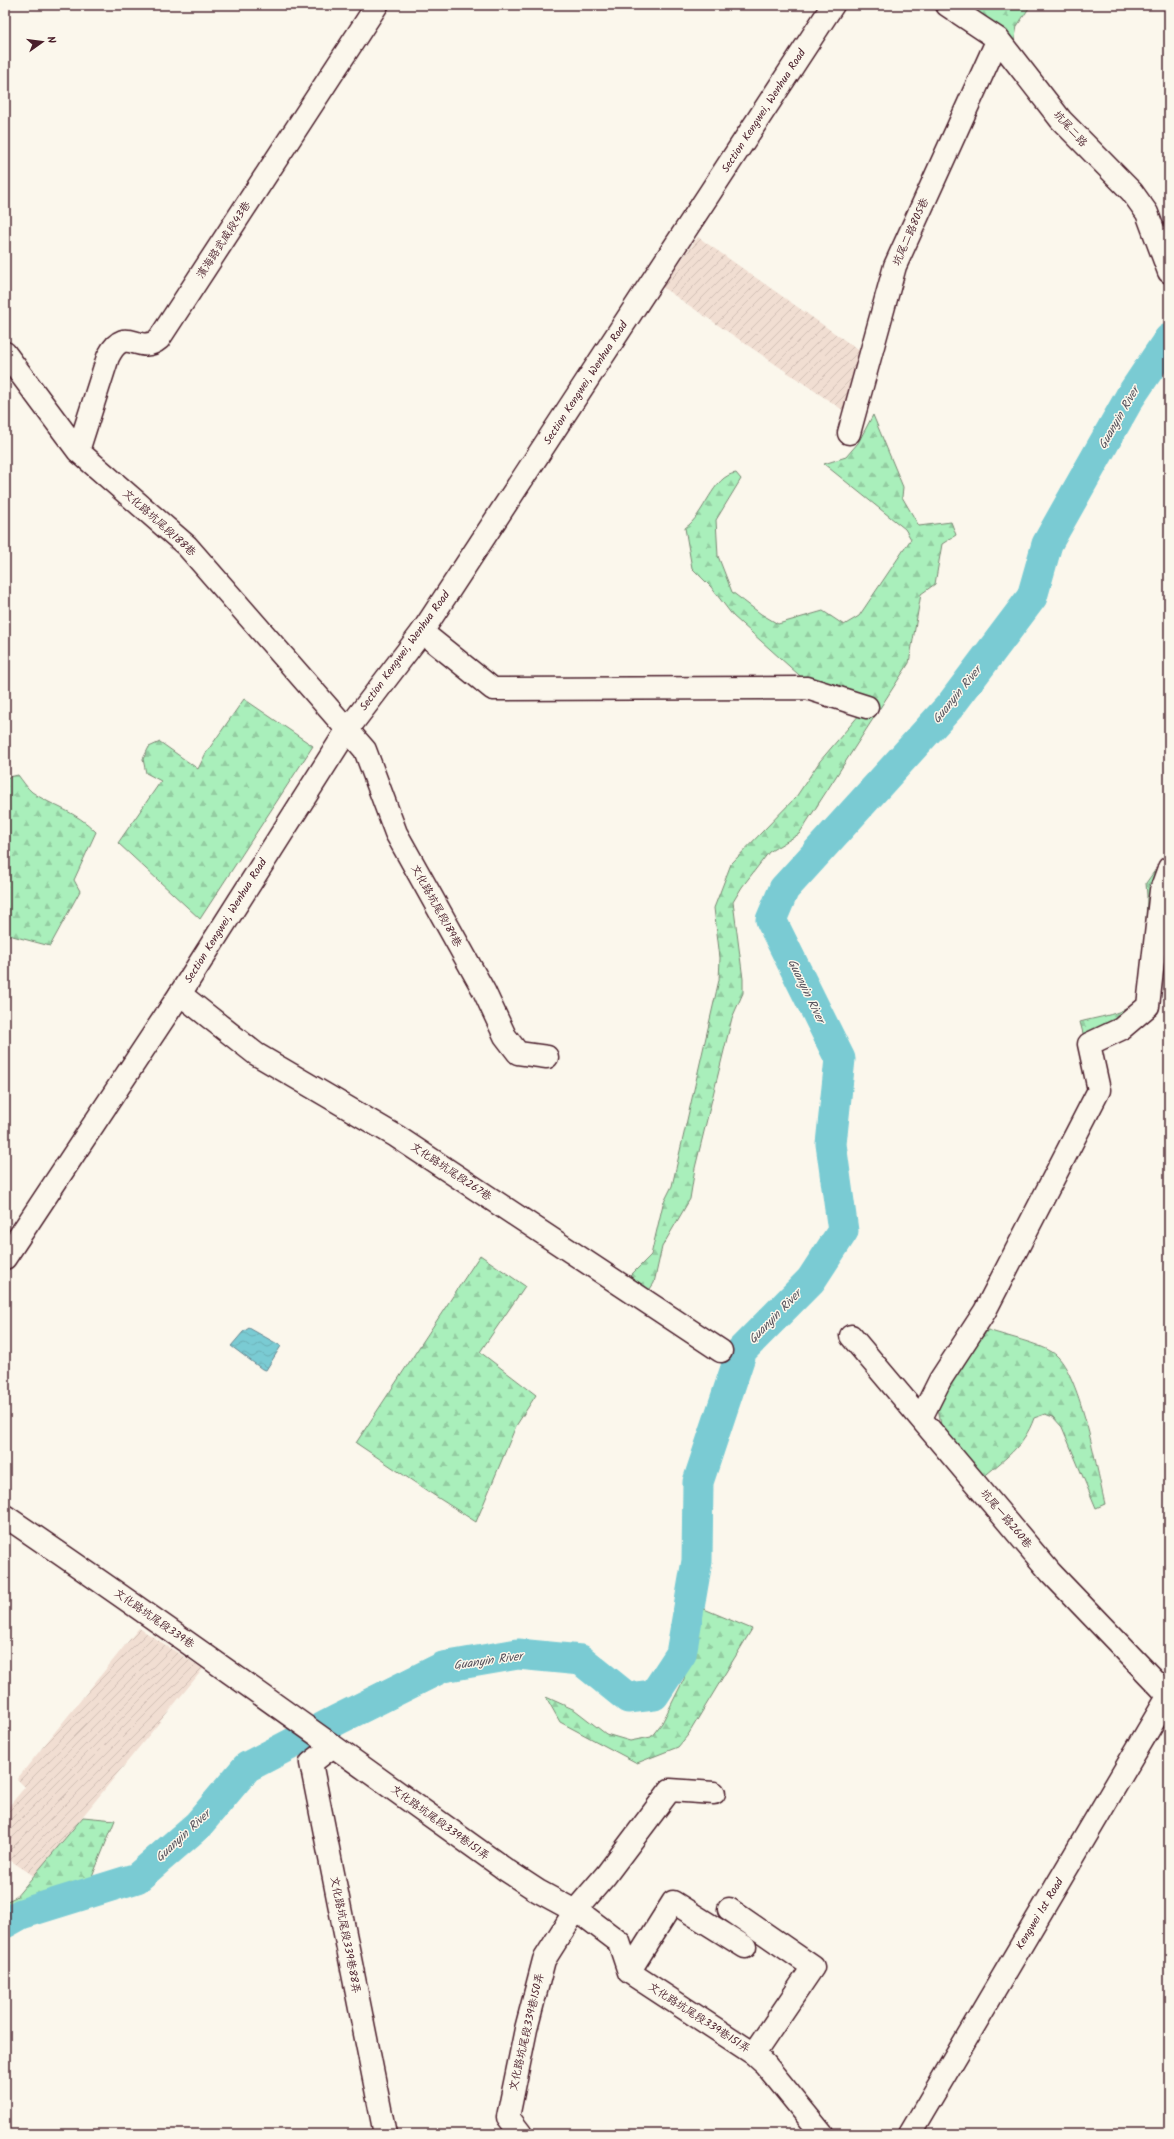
<svg xmlns="http://www.w3.org/2000/svg" width="1174" height="2139" viewBox="0 0 1174 2139" font-family="Kalam,'LXGW WenKai TC',sans-serif">
	<style>
		.industrial { fill: url(#industrial-furrows) }
		.forest { fill: url(#forest-firs); stroke: #7a8773 }
		.water { fill: url(#water-waves); stroke: #678690 }
		.lines { fill: none; stroke-linecap: round; stroke-linejoin: round }
		.river { stroke: #7acbd3; stroke-width: 31 }
		.minor-casing { stroke: #4a1f2b; stroke-width: 25 }
		.major-casing { stroke: #4a1f2b; stroke-width: 25 }
		.minor { stroke: #fbf7ec; stroke-width: 22 }
		.major { stroke: #fbf7ec; stroke-width: 22 }
		.labels { text-anchor: middle; dominant-baseline: central; stroke-width: 3; stroke-linejoin: round; paint-order: stroke }
		.street-label { font-size: 11px; fill: #4a1f2b; stroke: #fbf7ec }
		.water-label { font-size: 12px; font-style: italic; fill: #58535d; stroke: #fbf7ec }
	</style>
	<defs>
		<pattern id="industrial-furrows" width="10" height="10" patternUnits="userSpaceOnUse"><rect width="10" height="10" fill="#f1ded2"/><path d="M-1 1l2-2M0 10L10 0M9 11l2-2" fill="none" stroke="#d0beb4"/></pattern>
		<pattern id="forest-firs" width="22" height="20" patternUnits="userSpaceOnUse"><rect width="22" height="20" fill="#a9efbb"/><path d="M5 1l3.5 6h-7zM16 11l3.5 6h-7z" fill="#93cca1"/></pattern>
		<pattern id="water-waves" width="16" height="10" patternUnits="userSpaceOnUse"><rect width="16" height="10" fill="#7acbd3"/><path d="M0 5q4-4 8 0t8 0" fill="none" stroke="#6baeb5"/></pattern>
	</defs>
	<rect width="100%" height="100%" fill="#fbf7ec"/>
	<filter id="ink" filterUnits="userSpaceOnUse"><feTurbulence type="fractalNoise" baseFrequency=".025" numOctaves="2"/><feDisplacementMap in="SourceGraphic" scale="8" xChannelSelector="R" yChannelSelector="G"/><feConvolveMatrix kernelMatrix="1 2 1 2 8 2 1 2 1" color-interpolation-filters="sRGB"/></filter>
	<g filter="url(#ink)">
		<path class="industrial" d="M698,237L860,351L850,415L662,287Z
			M139,1628L203,1669L34,1876L5,1857V1811L25,1787L17,1779Z"/>
		<path class="forest" d="M939,5H1031L1017,26L1013,49Z
			M873,415L903,487L902,497L919,526L951,522L956,535L942,544L935,584L921,594L909,663L799,834L769,852L742,887L733,902L743,979V993L732,1018L695,1168L690,1199L662,1247L654,1283L648,1292L624,1282L651,1255L663,1204L672,1186L719,980L720,958L714,908L731,864L796,797L820,761L860,714L808,683L733,616L711,587L692,568L685,528C705,515 712,476 736,473L741,479L716,520L718,556L732,592L761,614L778,624L823,611L844,625L859,616L911,539L905,529L824,464L846,457L858,443Z
			M244,699L313,746L200,919L118,843L161,781L146,773L143,759L149,747L160,742L198,769L206,753Z
			M18,775C22,780 27,788 32,792C53,807 76,811 96,832L74,880L80,891L50,946L5,934V778Z
			M1169,851V869L1149,1003L1084,1037L1080,1022C1101,1016 1131,1014 1143,994L1147,896L1146,883Z
			M480,1255L525,1286L480,1352L536,1395L516,1426L476,1522L429,1492L356,1443Z
			M988,1330C1005,1336 1038,1343 1052,1352C1080,1368 1097,1472 1105,1504L1096,1508L1062,1427L1053,1417L1045,1414L1034,1418C1024,1447 1003,1460 981,1479L942,1432L938,1407L939,1389Z
			M697,1606L752,1629L688,1735L678,1747L637,1763L560,1722L546,1697L575,1710L606,1734L630,1741L651,1737L662,1723L684,1679Z
			M83,1817L115,1820L90,1882L16,1908L5,1915V1902L16,1897Z"/>
		<path class="water" d="M249,1328L281,1346L266,1370L262,1369L231,1346L243,1332Z"/>
		<g class="lines">
			<path class="river" d="M5,1923L21,1914L137,1878L198,1825L247,1767L337,1720L443,1667L518,1654L581,1660L628,1698L654,1695L681,1654L697,1561L698,1482L742,1350L811,1280L843,1231L831,1144L840,1059L771,920L784,889L950,706L1032,597L1047,544L1130,397L1169,339"/>
			<g class="minor-casing">
				<path id="minor" d="M947,5L998,39L1061,120L1132,192L1147,213L1169,272
					M5,353L78,451L187,546L365,750L396,833L484,991L505,1036L518,1053L547,1057
					M849,433L895,266L998,39
					M78,451L108,357C126,322 138,357 159,339L377,5
					M422,632L493,689L807,688L867,707
					M180,994L256,1054L396,1136L721,1351
					M851,1336L1051,1573L1169,1696
					M921,1418L940,1380L985,1311L1099,1090L1089,1044L1121,1029L1148,1006L1161,890L1169,868
					M5,1516C174,1631 340,1751 506,1870L538,1891L586,1917L619,1942L629,1972L754,2054L765,2064L822,2134
					M333,1746L311,1763L385,2134
					M729,1909L813,1967L754,2054
					M629,1972L673,1902L745,1947
					M521,2134L508,2117L526,2029L544,1960L575,1911L606,1875L670,1790L714,1793
					M910,2134L1169,1695"/>
			</g>
			<g class="major-casing">
				<path id="major" d="M5,1258L180,994L348,729L422,632L833,5"/>
			</g>
			<use href="#minor" class="minor"/>
			<use href="#major" class="major"/>
		</g>
	</g>
	<g class="labels">
		<g class="street-label">
			<text transform="translate(764 111) rotate(-57)">Section Kengwei, Wenhua Road</text>
			<text transform="translate(1070 129) rotate(48)">坑尾二路</text>
			<text transform="translate(911 232) rotate(-66)">坑尾二路805巷</text>
			<text transform="translate(224 240) rotate(-57)">濱海路武威段43巷</text>
			<text transform="translate(586 383) rotate(-57)">Section Kengwei, Wenhua Road</text>
			<text transform="translate(159 523) rotate(42)">文化路坑尾段188巷</text>
			<text transform="translate(405 651) rotate(-54)">Section Kengwei, Wenhua Road</text>
			<text transform="translate(436 906) rotate(61)">文化路坑尾段189巷</text>
			<text transform="translate(226 921) rotate(-58)">Section Kengwei, Wenhua Road</text>
			<text transform="translate(451 1172) rotate(34)">文化路坑尾段267巷</text>
			<text transform="translate(1006 1519) rotate(50)">坑尾一路260巷</text>
			<text transform="translate(154 1619) rotate(35)">文化路坑尾段339巷</text>
			<text transform="translate(440 1823) rotate(36)">文化路坑尾段339巷151弄</text>
			<text transform="translate(1040 1914) rotate(-59)">Kengwei 1st Road</text>
			<text transform="translate(345 1935) rotate(79)">文化路坑尾段339巷88弄</text>
			<text transform="translate(699 2018) rotate(33)">文化路坑尾段339巷151弄</text>
			<text transform="translate(527 2032) rotate(-77)">文化路坑尾段339巷150弄</text>
		</g>
		<g class="water-label">
			<text transform="translate(1119 418) rotate(-60)">Guanyin River</text>
			<text transform="translate(957 695) rotate(-51)">Guanyin River</text>
			<text transform="translate(806 991) rotate(64)">Guanyin River</text>
			<text transform="translate(775 1317) rotate(-46)">Guanyin River</text>
			<text transform="translate(488 1661) rotate(-8)">Guanyin River</text>
			<text transform="translate(183 1836) rotate(-43)">Guanyin River</text>
		</g>
	</g>
	<rect width="1174" height="2139" fill="none" stroke="#fbf7ec" stroke-width="20"/>
	<rect x="10" y="10" width="1154" height="2119" fill="none" stroke="#4a1f2b" stroke-width="1.5" filter="url(#ink)"/>
	<g transform="translate(42 42) rotate(76)" stroke="#fbf7ec" stroke-width="3" paint-order="stroke">
	<path d="M0-3L7 15L0 10L-7 15Z" fill="#4a1f2b"/>
	<text y="-6" font-size="11" font-weight="bold" text-anchor="middle" fill="#4a1f2b">N</text>
	</g>
</svg>
